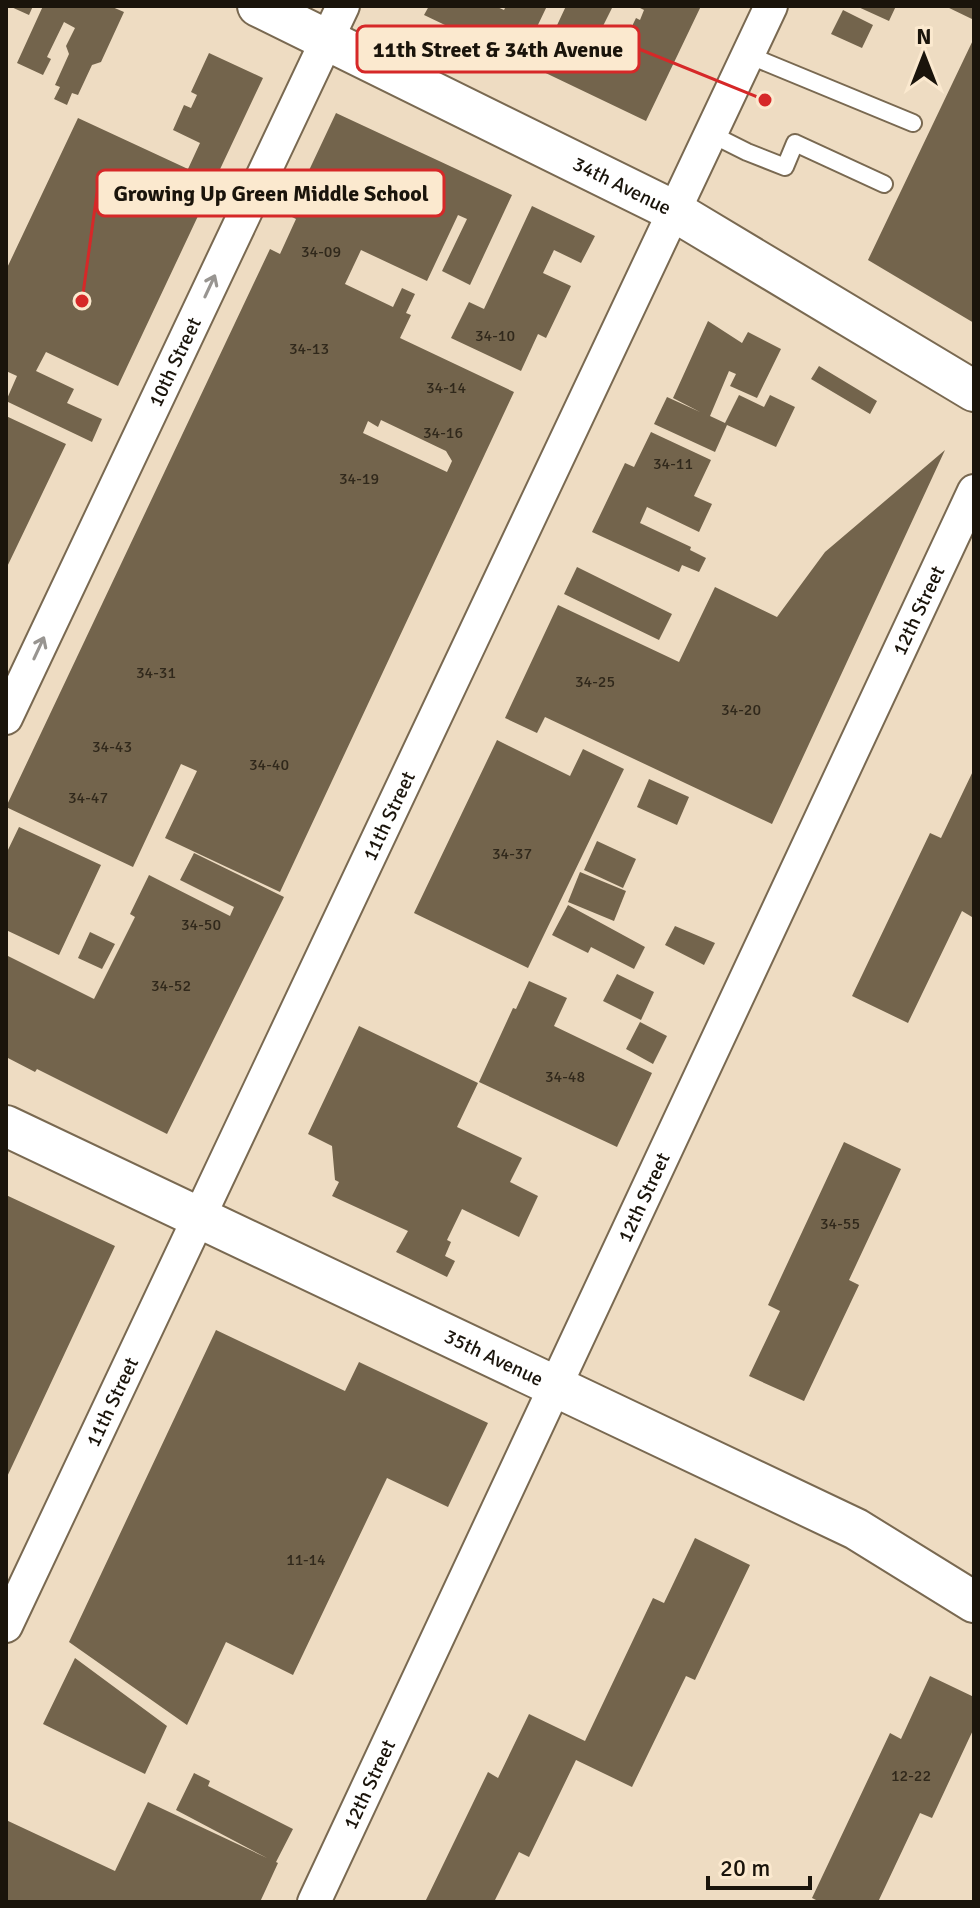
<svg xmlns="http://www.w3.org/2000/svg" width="980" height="1908" viewBox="0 0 980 1908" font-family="Signika,sans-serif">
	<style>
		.building { fill: #73644c; fill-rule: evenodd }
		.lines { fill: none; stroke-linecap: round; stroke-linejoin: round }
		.service-casing { stroke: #796951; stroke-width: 20 }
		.minor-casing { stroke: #796951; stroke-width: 36 }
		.tertiary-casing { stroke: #796951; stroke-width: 44 }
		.service { stroke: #fff; stroke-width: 16 }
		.minor { stroke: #fff; stroke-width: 32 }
		.tertiary { stroke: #fff; stroke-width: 40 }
		.oneway { stroke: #989591 }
		.labels { text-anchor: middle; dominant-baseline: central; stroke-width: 6; stroke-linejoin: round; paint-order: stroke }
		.number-label { font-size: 16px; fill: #30281b }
		.street-label { font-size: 20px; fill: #1a140b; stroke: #fbe9cf }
		.leader { fill: none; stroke: #d62828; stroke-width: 3 }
		.callout-dot { fill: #d62828; stroke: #fbe9cf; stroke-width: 3 }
		.callout { fill: #fbe9cf; stroke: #d62828; stroke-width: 3 }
		.callout-label { font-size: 22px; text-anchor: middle; font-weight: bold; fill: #1a140b }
	</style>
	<rect width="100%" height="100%" fill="#eedcc2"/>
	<path class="building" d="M9,6H33L29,15Z
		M43,6H110L124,12L101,62L92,65L78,95L72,93L67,105L54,99L60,87L55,85L69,54L66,46L75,28L64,22L47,57L51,59L43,75L17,63Z
		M429,6H495L504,10L506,6H547L536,29L552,36L566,6H613L592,48L597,57L598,54L619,63L623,55L619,53L636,18L640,20L644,10L636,6H701L646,121L424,15Z
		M856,6H896L889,21Z
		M945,6H974V20Z
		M843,10L873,25L862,48L831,34Z
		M974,38V323L868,260Z
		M209,53L263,78L118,386L46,352L36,371L74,389L67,403L102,419L92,442L6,401L17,376L6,371V270L78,118L188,169L200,143L173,130L184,105L191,108L197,95L191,92Z
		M336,113L512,195L470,285L442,271L467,219L458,215L427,281L361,250L345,284L393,307L402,288L415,294L406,313L411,315L400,338L514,392L280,892L165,838L197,771L181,764L133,867L6,807L270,249L280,254L296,219L288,215ZM381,420L446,451L452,461L447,472L363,433L368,421L378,427Z
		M532,206L595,236L581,263L554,250L543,273L571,286L546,338L538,334L521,371L451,338L469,302L484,309Z
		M708,321L742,343L748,332L781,349L757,398L730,386L736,374L729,371L710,416L725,423L739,395L764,407L770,395L795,407L776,447L727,425L715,452L654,424L667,397L700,412L673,398Z
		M819,366L877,401L870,414L811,379Z
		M6,416L66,444L6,569Z
		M651,432L711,460L694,496L712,504L699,532L647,507L640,523L691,547L690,550L706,558L699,572L682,565L679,572L592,532L625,463L634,467Z
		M945,450L772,824L545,717L537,733L505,718L558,605L679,662L715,587L777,617L825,552Z
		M577,567L672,614L659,640L564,594Z
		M497,740L570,776L583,749L624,769L528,968L414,913Z
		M974,769V913L972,917L962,911L908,1023L852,996L930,833L941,838Z
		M649,779L689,797L677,825L637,807Z
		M19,827L101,865L59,955L6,930V854Z
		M597,841L636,859L623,888L584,870Z
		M194,853L284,897L167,1134L37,1069L35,1072L6,1057V955L94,999L135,917L130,914L149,875L230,916L234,907L180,880Z
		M580,872L626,891L614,921L568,902Z
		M568,905L645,947L634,969L591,947L588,953L552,935Z
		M675,926L715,943L704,965L665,945Z
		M90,932L115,944L102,969L78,958Z
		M617,974L654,992L641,1020L603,1001Z
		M529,981L567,998L554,1026L652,1073L617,1147L479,1082L513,1008L516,1009Z
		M640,1022L667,1036L653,1064L626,1049Z
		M359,1026L478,1083L457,1127L522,1158L510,1182L538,1196L519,1237L462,1209L447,1240L451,1242L445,1256L455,1261L447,1277L396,1252L408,1231L332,1196L339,1182L335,1180L332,1146L308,1134Z
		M844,1142L901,1169L849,1280L859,1285L804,1401L749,1376L780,1311L768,1305Z
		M6,1195L115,1246L6,1479Z
		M216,1330L345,1391L359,1362L488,1423L448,1507L387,1478L293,1675L226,1642L187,1725L69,1642Z
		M695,1538L750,1565L695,1680L686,1676L632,1787L576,1760L529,1857L519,1852L494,1902H425L488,1772L498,1778L529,1714L585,1741L653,1598L664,1603Z
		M75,1658L167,1726L145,1774L43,1724Z
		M930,1676L974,1697V1728L932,1818L920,1813L878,1902H820L812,1898L890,1733L901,1739Z
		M194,1773L210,1781L208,1786L293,1829L276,1862L278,1863L260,1902H6V1820L115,1871L148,1802L267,1858L176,1810Z"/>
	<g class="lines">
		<g class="service-casing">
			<path id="service" d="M748,55L913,123
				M711,134L747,152L785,167L795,143L884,184"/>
		</g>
		<g class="minor-casing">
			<g id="minor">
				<path id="s1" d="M6,718L343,6"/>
				<path id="s2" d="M6,1626L771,6"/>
				<path id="s3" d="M314,1902L974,491"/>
			</g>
		</g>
		<g class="tertiary-casing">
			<g id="tertiary">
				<path id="s4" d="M258,6L674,211L974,391"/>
				<path id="s5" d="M6,1126L856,1529L974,1602"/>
			</g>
		</g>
		<use href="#service" class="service"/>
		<use href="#minor" class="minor"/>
		<use href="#tertiary" class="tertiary"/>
	</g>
	<defs><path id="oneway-shaft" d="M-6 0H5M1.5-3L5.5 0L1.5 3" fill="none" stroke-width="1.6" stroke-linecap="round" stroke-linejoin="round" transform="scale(2)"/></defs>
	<g class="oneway">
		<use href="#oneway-shaft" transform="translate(210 286) rotate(-65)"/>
		<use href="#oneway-shaft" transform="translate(39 648) rotate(-65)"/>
	</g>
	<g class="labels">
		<g class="number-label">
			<text x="321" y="252">34-09</text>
			<text x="495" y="336">34-10</text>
			<text x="309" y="349">34-13</text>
			<text x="446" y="388">34-14</text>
			<text x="443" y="433">34-16</text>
			<text x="673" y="464">34-11</text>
			<text x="359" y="479">34-19</text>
			<text x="156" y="673">34-31</text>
			<text x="595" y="682">34-25</text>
			<text x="741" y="710">34-20</text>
			<text x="112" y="747">34-43</text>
			<text x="269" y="765">34-40</text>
			<text x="88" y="798">34-47</text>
			<text x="512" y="854">34-37</text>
			<text x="201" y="925">34-50</text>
			<text x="171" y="986">34-52</text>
			<text x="565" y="1077">34-48</text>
			<text x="840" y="1224">34-55</text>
			<text x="306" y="1560">11-14</text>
			<text x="911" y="1776">12-22</text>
		</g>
		<g class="street-label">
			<text stroke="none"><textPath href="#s4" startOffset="406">34th Avenue</textPath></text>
			<text stroke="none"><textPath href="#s1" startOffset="394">10th Street</textPath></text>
			<text stroke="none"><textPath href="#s3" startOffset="1426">12th Street</textPath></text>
			<text stroke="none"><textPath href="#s2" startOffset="896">11th Street</textPath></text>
			<text stroke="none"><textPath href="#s3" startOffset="778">12th Street</textPath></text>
			<text stroke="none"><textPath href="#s5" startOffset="540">35th Avenue</textPath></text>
			<text stroke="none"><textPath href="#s2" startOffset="248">11th Street</textPath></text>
			<text stroke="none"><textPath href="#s3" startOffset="130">12th Street</textPath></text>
		</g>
	</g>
	<path class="leader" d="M765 100L639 49M82 301L97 193"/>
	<g class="callout-dot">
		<circle cx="765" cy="100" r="8"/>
		<circle cx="82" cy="301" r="8"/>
	</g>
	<g class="callout">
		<rect x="357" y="26" width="282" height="46" rx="8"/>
		<rect x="97" y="170" width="347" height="46" rx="8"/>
	</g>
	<g class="callout-label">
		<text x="498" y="57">11th Street &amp; 34th Avenue</text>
		<text x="271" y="201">Growing Up Green Middle School</text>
	</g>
	<rect width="980" height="1908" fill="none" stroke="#1a140b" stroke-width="16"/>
	<g transform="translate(924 56)" stroke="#fbe9cf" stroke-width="6" paint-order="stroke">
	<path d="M0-6L14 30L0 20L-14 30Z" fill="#1a140b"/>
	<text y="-12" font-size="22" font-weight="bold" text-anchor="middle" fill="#1a140b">N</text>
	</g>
	<path d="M708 1876v12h102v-12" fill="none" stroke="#1a140b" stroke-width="4"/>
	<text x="720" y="1876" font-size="24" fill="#1a140b" stroke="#fbe9cf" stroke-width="6" paint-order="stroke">20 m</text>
</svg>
